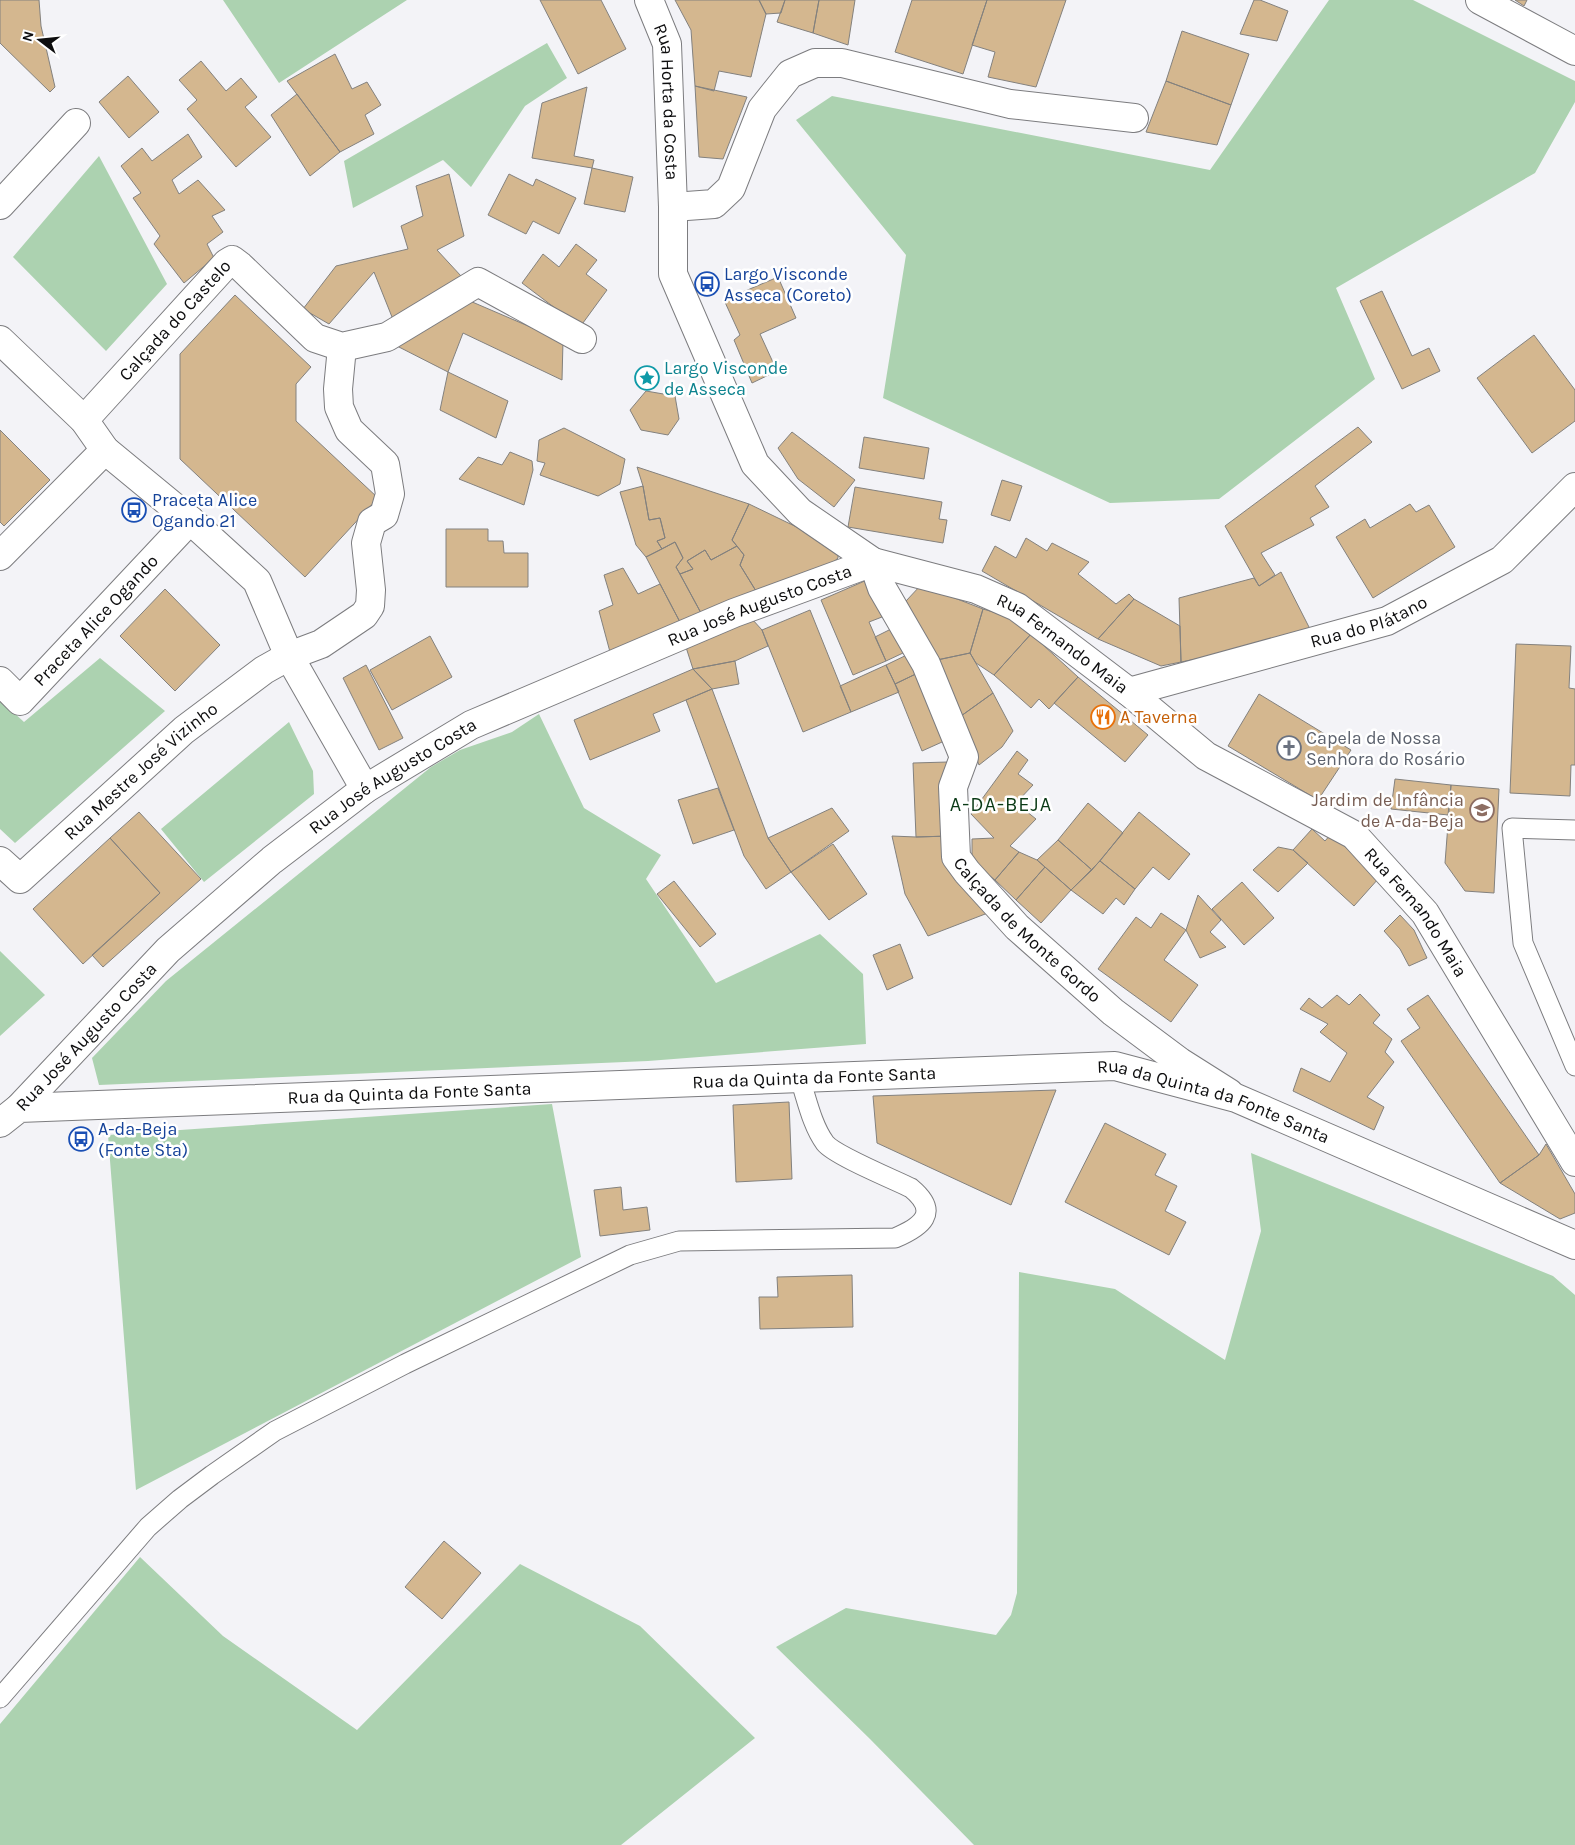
<svg xmlns="http://www.w3.org/2000/svg" width="1575" height="1845" viewBox="0 0 1575 1845" font-family="Karla,sans-serif">
	<style>
		.green { fill: #acd2b0 }
		.building { fill: #d4b78f; stroke: #83817e }
		.lines { fill: none; stroke-linecap: round; stroke-linejoin: round }
		.service-casing { stroke: #7c7c7f; stroke-width: 21 }
		.minor-casing { stroke: #7c7c7f; stroke-width: 30 }
		.tertiary-casing { stroke: #7c7c7f; stroke-width: 30 }
		.service { stroke: #fff; stroke-width: 19 }
		.minor { stroke: #fff; stroke-width: 28 }
		.tertiary { stroke: #fff; stroke-width: 28 }
		.labels { text-anchor: middle; dominant-baseline: central; stroke-width: 5; stroke-linejoin: round; paint-order: stroke }
		.street-label { font-size: 18px; fill: #0d0d0e; stroke: #fff }
		.transit-label { font-size: 18px; fill: #164399; stroke: #fff; text-anchor: start }
		.culture-label { font-size: 18px; fill: #0d838f; stroke: #fff; text-anchor: start }
		.food-label { font-size: 18px; fill: #c56008; stroke: #fff; text-anchor: start }
		.worship-label { font-size: 18px; fill: #5b616d; stroke: #fff; text-anchor: start }
		.education-label { font-size: 18px; fill: #785e54; stroke: #fff; text-anchor: end }
		.quarter-label { font-size: 20px; letter-spacing: 1px; fill: #0a3a16; stroke: #fff }
	</style>
	<rect width="100%" height="100%" fill="#f3f3f7"/>
	<path class="green" d="M223,0H407L279,83Z
		M1329,0H1413L1575,81V102L1535,173L1336,288L1375,379L1219,499L1110,503L883,398L906,255L796,120L832,96L1210,170Z
		M547,43L567,78L525,106L471,187L443,160L353,208L344,161Z
		M99,156L167,284L106,351L13,257Z
		M100,658L165,711L15,843L0,829V700L24,722Z
		M539,714L584,808L661,855L646,879L716,983L820,934L863,974L866,1044L648,1061L99,1085L92,1058L166,981L431,767L460,750L512,732Z
		M289,722L313,771L314,794L204,882L161,829Z
		M0,951L45,995L0,1036Z
		M552,1104L581,1257L136,1490L108,1135Z
		M1251,1153L1553,1276L1575,1295V1845H974L870,1739L776,1647L846,1608L996,1635L1011,1615L1017,1593L1019,1272L1115,1289L1225,1360L1261,1231Z
		M140,1557L223,1636L357,1730L520,1564L640,1626L755,1738L621,1845H0V1724Z"/>
	<path class="building" d="M0,0H39L41,26L55,87L50,92L0,43Z
		M540,0H601L626,49L578,74Z
		M675,0H759L766,14L751,77L719,71L714,91L695,86L691,30Z
		M759,0H785L781,13L766,14Z
		M785,0H819L813,33L777,22Z
		M819,0H855L848,45L813,33Z
		M912,0H987L963,74L895,52Z
		M987,0H1066L1036,87L988,77L995,52L972,45Z
		M1254,0H1260L1288,11L1277,41L1240,34Z
		M1515,0H1527L1524,6Z
		M1182,31L1249,54L1231,105L1166,81Z
		M335,54L352,89L367,82L381,105L365,115L374,134L340,152L287,81Z
		M201,61L226,91L241,78L257,97L245,107L271,137L236,167L187,109L197,100L179,80Z
		M128,76L159,112L129,138L99,102Z
		M1166,81L1231,105L1217,145L1146,132Z
		M695,86L747,97L723,159L699,157Z
		M587,87L574,156L594,160L592,168L532,158L542,103Z
		M297,94L340,152L310,176L271,115Z
		M188,134L202,157L172,180L179,194L198,180L225,210L212,216L223,232L207,244L214,258L184,283L154,244L160,236L133,198L141,193L121,166L142,148L152,161Z
		M592,168L633,177L625,212L584,204Z
		M449,174L464,236L437,250L461,276L394,322L374,272L329,324L303,309L336,266L408,249L401,226L423,216L416,186Z
		M509,174L533,186L536,179L576,198L559,234L533,221L526,234L488,215Z
		M576,244L597,260L586,274L607,290L580,327L522,283L543,254L559,267Z
		M778,277L796,318L760,334L777,371L752,383L734,340L740,335L724,300Z
		M1382,291L1412,356L1429,348L1440,371L1402,389L1360,301Z
		M449,292L563,341L562,380L463,333L448,372L395,345Z
		M235,295L311,367L296,384V421L378,498L305,577L180,459V354Z
		M1534,335L1575,390V421L1532,453L1477,378Z
		M448,372L508,401L496,438L440,410Z
		M646,391L675,396L679,419L668,435L641,430L630,410Z
		M1358,427L1372,442L1315,486L1329,507L1310,518L1314,525L1261,553L1275,575L1259,586L1225,526Z
		M564,428L625,459L620,484L598,496L540,475L545,463L537,461L539,440Z
		M0,430L50,480L4,526L0,522Z
		M792,432L855,480L834,507L798,479L778,448Z
		M864,437L929,448L924,479L859,468Z
		M510,452L532,461L533,470L524,505L459,479L478,457L502,465Z
		M637,467L749,504L732,540L737,546L711,560L705,550L687,561L693,569L680,574L676,567L683,558L675,542L662,549L657,541L665,538L660,518L649,520L643,486Z
		M1002,480L1022,486L1010,521L991,515Z
		M643,486L649,520L660,518L665,538L657,541L662,549L646,557L636,545L620,492Z
		M855,487L942,502L939,519L947,520L943,543L848,527Z
		M749,504L838,547V558L829,566L756,591L740,565L744,555L732,540Z
		M1410,504L1416,512L1429,505L1455,547L1373,598L1336,537L1365,519L1370,528Z
		M446,529H488V541H503L504,553H528V587H446Z
		M1026,538L1047,551L1052,543L1089,562L1078,574L1116,604L1129,594L1134,599L1098,639L982,571L995,546L1016,558Z
		M675,542L683,558L676,567L701,613L681,624L646,557Z
		M737,546L744,555L740,565L756,591L701,613L680,574L693,569L687,561L705,550L711,560Z
		M623,568L638,594L660,584L681,624L610,652L599,611L613,605L604,575Z
		M1281,572L1310,629L1280,642L1181,662L1179,598L1254,578L1259,586Z
		M867,580L882,617L869,622L886,661L853,675L821,600Z
		M921,585L983,609L970,653L937,660L906,601Z
		M165,589L220,645L175,691L120,636Z
		M1134,599L1180,626L1181,662L1161,666L1098,639Z
		M983,609L1021,620L1031,634L994,675L976,663L970,653Z
		M810,610L851,712L803,732L762,630Z
		M752,619L762,630L768,646L735,661L693,669L684,641Z
		M891,629L903,653L886,661L875,637Z
		M1031,634L1078,677L1049,709L1039,699L1031,708L994,675Z
		M430,636L452,677L392,710L370,670Z
		M1516,644L1571,646L1569,688L1575,689V765H1571L1570,796L1510,793Z
		M913,652L922,671L895,684L886,665Z
		M970,653L993,693L961,716L937,660Z
		M735,661L739,684L712,689L693,669Z
		M366,665L403,738L379,750L343,678Z
		M886,665L899,692L851,712L840,686Z
		M693,669L712,689L653,714L660,731L590,760L574,720Z
		M922,671L951,738L922,751L895,684Z
		M1078,677L1148,735L1125,762L1054,703Z
		M712,689L768,838L791,872L766,889L744,856L686,700Z
		M993,693L1013,731L1002,747L979,765L961,716Z
		M1259,694L1351,750L1318,800L1228,746Z
		M1017,751L1028,760L1018,774L1033,785L1016,803L1036,819L1010,846L1019,852L995,880L972,861V839L994,838L971,814Z
		M948,762L950,836L916,837L913,763Z
		M1395,779L1451,785L1448,815L1391,809Z
		M1451,785L1499,789L1494,893L1465,891L1445,863Z
		M718,788L734,830L693,844L678,800Z
		M1088,803L1123,833L1092,870L1058,840Z
		M832,808L849,831L791,872L768,838Z
		M139,812L201,879L103,967L92,955L160,893L110,838Z
		M1139,812L1190,854L1169,880L1153,867L1135,889L1100,861Z
		M1312,829L1325,841L1331,834L1379,878L1354,906L1293,850Z
		M892,836L916,837L950,836L993,911L928,936L905,894Z
		M110,838L160,893L83,964L33,909Z
		M1058,840L1092,870L1071,890L1037,860Z
		M833,844L867,894L829,920L791,872Z
		M1278,847L1293,850L1308,863L1278,892L1253,870Z
		M1019,852L1037,860L1045,867L1016,900L995,880Z
		M1100,861L1135,889L1124,905L1116,898L1103,914L1071,890Z
		M1045,867L1071,890L1041,923L1016,900Z
		M674,881L716,934L700,947L657,894Z
		M1242,882L1274,918L1244,945L1212,909Z
		M1198,895L1221,920L1210,932L1226,947L1200,958L1186,930Z
		M1161,913L1186,930L1164,960L1198,985L1171,1022L1098,969L1136,917L1151,928Z
		M1400,915L1414,930L1427,958L1409,966L1400,949L1384,931Z
		M900,944L913,978L887,990L873,955Z
		M1360,994L1380,1015L1373,1023L1392,1039L1385,1052L1394,1062L1367,1097L1384,1107L1374,1130L1293,1091L1301,1068L1330,1082L1347,1053L1320,1032L1328,1024L1300,1009L1309,998L1322,1008L1337,995L1349,1005Z
		M1428,995L1539,1155L1500,1183L1401,1041L1420,1028L1407,1009Z
		M1056,1090L1011,1205L877,1143L873,1096Z
		M789,1102L792,1179L736,1182L733,1105Z
		M1105,1123L1166,1154L1155,1175L1177,1186L1165,1211L1186,1222L1169,1255L1065,1202Z
		M1546,1144L1575,1194V1213L1560,1219L1500,1183L1539,1155Z
		M621,1187L623,1210L647,1207L650,1230L600,1236L594,1190Z
		M852,1275L853,1327L760,1329L759,1297H778L777,1277Z
		M444,1541L481,1573L442,1619L405,1587Z"/>
	<g class="lines">
		<g class="service-casing">
			<path id="service" d="M1575,830L1512,828L1523,943L1575,1066
				M0,1698L148,1527L180,1499L212,1475L275,1431L405,1364L630,1255L679,1241L895,1238C921,1227 941,1213 911,1188C895,1180 834,1155 825,1143C812,1125 807,1100 800,1079"/>
		</g>
		<g class="minor-casing">
			<g id="minor">
				<path id="s1" d="M649,0L667,44L673,207V274L755,464L800,512L873,562L976,589L1017,607L1129,692L1206,756L1354,835L1425,913L1575,1162"/>
				<path d="M1480,0L1575,51"/>
				<path d="M0,205L76,123"/>
				<path d="M673,207L714,204L731,188L762,109L790,74L815,63H842L1010,104L1134,118"/>
				<path d="M0,340L84,420L105,450L190,520L257,581L289,656L365,789"/>
				<path id="s2" d="M84,420L227,263L232,260L240,266L315,338L342,347L387,337L478,282L582,339"/>
				<path d="M0,556L105,450"/>
				<path id="s3" d="M873,562L882,588L926,664L964,757L953,787L956,857L967,872L1017,927L1113,1012L1180,1062L1229,1093"/>
				<path id="s4" d="M0,681L20,701L190,520"/>
				<path id="s5" d="M1129,692L1387,621L1502,560L1575,487"/>
				<path id="s6" d="M0,861L20,879L184,730L264,670L289,656L321,644L364,615L370,606L371,590L366,543L372,522L384,515L390,494L385,464L349,430L339,407L338,389L342,347"/>
				<path id="s7" d="M19,1108L168,950L272,860L365,789L471,725L734,613L873,562"/>
			</g>
		</g>
		<g class="tertiary-casing">
			<g id="tertiary">
				<path id="s8" d="M0,1123L19,1108L1115,1066L1236,1098L1575,1245"/>
			</g>
		</g>
		<use href="#service" class="service"/>
		<use href="#minor" class="minor"/>
		<use href="#tertiary" class="tertiary"/>
	</g>
	<defs>
		<g id="bus-ring" transform="scale(1.25)"><circle r="9.5" fill="#fff" stroke="#1a4fb4" stroke-width="1.5"/><path d="M-5-6H5V4H4V6H2V4H-2V6H-4V4H-5ZM-3.5-4V0h7V-4ZM-3.5 1.2v1.5H-2V1.2ZM2 1.2v1.5H3.5V1.2Z" fill="#1a4fb4"/></g>
		<g id="sight-ring" transform="scale(1.25)"><circle r="9.5" fill="#fff" stroke="#0f9aa8" stroke-width="1.5"/><path d="M0-6L1.8-2.2L6-1.7L2.9 1.2L3.7 5.4L0 3.3L-3.7 5.4L-2.9 1.2L-6-1.7L-1.8-2.2Z" fill="#0f9aa8"/></g>
		<g id="restaurant-ring" transform="scale(1.25)"><circle r="9.5" fill="#fff" stroke="#e8710a" stroke-width="1.5"/><path d="M-5-6h1v4h1v-4h1v4h1v-4h1v5L-1.5 .5V6h-2V.5L-5-1ZM5-6V6H3V1.5H1.5Q1.5-4 5-6Z" fill="#e8710a"/></g>
		<g id="church-ring" transform="scale(1.25)"><circle r="9.5" fill="#fff" stroke="#6b7280" stroke-width="1.5"/><path d="M-1.2-6h2.4v3.5h3.3v2.4h-3.3V6h-2.4V-.1h-3.3v-2.4h3.3Z" fill="#6b7280"/></g>
		<g id="school-ring" transform="scale(1.25)"><circle r="9.5" fill="#fff" stroke="#8d6e63" stroke-width="1.5"/><path d="M0-5L7-2L0 1L-7-2ZM-4 1L0 2.5L4 1V4Q0 6-4 4Z" fill="#8d6e63"/></g>
	</defs>
	<g fill-rule="evenodd">
		<use href="#bus-ring" x="707" y="284"/>
		<use href="#sight-ring" x="647" y="378"/>
		<use href="#bus-ring" x="134" y="510"/>
		<use href="#restaurant-ring" x="1103" y="717"/>
		<use href="#church-ring" x="1289" y="748"/>
		<use href="#school-ring" x="1482" y="810"/>
		<use href="#bus-ring" x="81" y="1139"/>
	</g>
	<g class="labels">
		<g class="street-label">
			<text stroke="none"><textPath href="#s1" startOffset="105">Rua Horta da Costa</textPath></text>
			<text stroke="none"><textPath href="#s2" startOffset="135">Calçada do Castelo</textPath></text>
			<text stroke="none"><textPath href="#s7" startOffset="908">Rua José Augusto Costa</textPath></text>
			<text stroke="none"><textPath href="#s5" startOffset="250">Rua do Plátano</textPath></text>
			<text stroke="none"><textPath href="#s4" startOffset="139">Praceta Alice Ogando</textPath></text>
			<text stroke="none"><textPath href="#s1" startOffset="848">Rua Fernando Maia</textPath></text>
			<text stroke="none"><textPath href="#s6" startOffset="189">Rua Mestre José Vizinho</textPath></text>
			<text stroke="none"><textPath href="#s7" startOffset="502">Rua José Augusto Costa</textPath></text>
			<text stroke="none"><textPath href="#s1" startOffset="1298">Rua Fernando Maia</textPath></text>
			<text stroke="none"><textPath href="#s3" startOffset="420">Calçada de Monte Gordo</textPath></text>
			<text stroke="none"><textPath href="#s7" startOffset="98">Rua José Augusto Costa</textPath></text>
			<text stroke="none"><textPath href="#s8" startOffset="820">Rua da Quinta da Fonte Santa</textPath></text>
			<text stroke="none"><textPath href="#s8" startOffset="415">Rua da Quinta da Fonte Santa</textPath></text>
			<text stroke="none"><textPath href="#s8" startOffset="1225">Rua da Quinta da Fonte Santa</textPath></text>
		</g>
		<g class="transit-label">
			<text x="724" y="274">Largo Visconde<tspan x="724" dy="21">Asseca (Coreto)</tspan></text>
			<text x="152" y="500">Praceta Alice<tspan x="152" dy="21">Ogando 21</tspan></text>
			<text x="98" y="1129">A-da-Beja<tspan x="98" dy="21">(Fonte Sta)</tspan></text>
		</g>
		<g class="culture-label">
			<text x="664" y="368">Largo Visconde<tspan x="664" dy="21">de Asseca</tspan></text>
		</g>
		<g class="food-label">
			<text x="1120" y="717">A Taverna</text>
		</g>
		<g class="worship-label">
			<text x="1306" y="738">Capela de Nossa<tspan x="1306" dy="21">Senhora do Rosário</tspan></text>
		</g>
		<g class="education-label">
			<text x="1464" y="800">Jardim de Infância<tspan x="1464" dy="21">de A-da-Beja</tspan></text>
		</g>
		<g class="quarter-label">
			<text x="1001" y="804">A-DA-BEJA</text>
		</g>
	</g>
	<g transform="translate(40 40) rotate(286)" stroke="#ffffff" stroke-width="4" paint-order="stroke">
	<path d="M0-4L9 19L0 12L-9 19Z" fill="#0d0d0e"/>
	<text y="-8" font-size="14" font-weight="bold" text-anchor="middle" fill="#0d0d0e">N</text>
	</g>
</svg>
